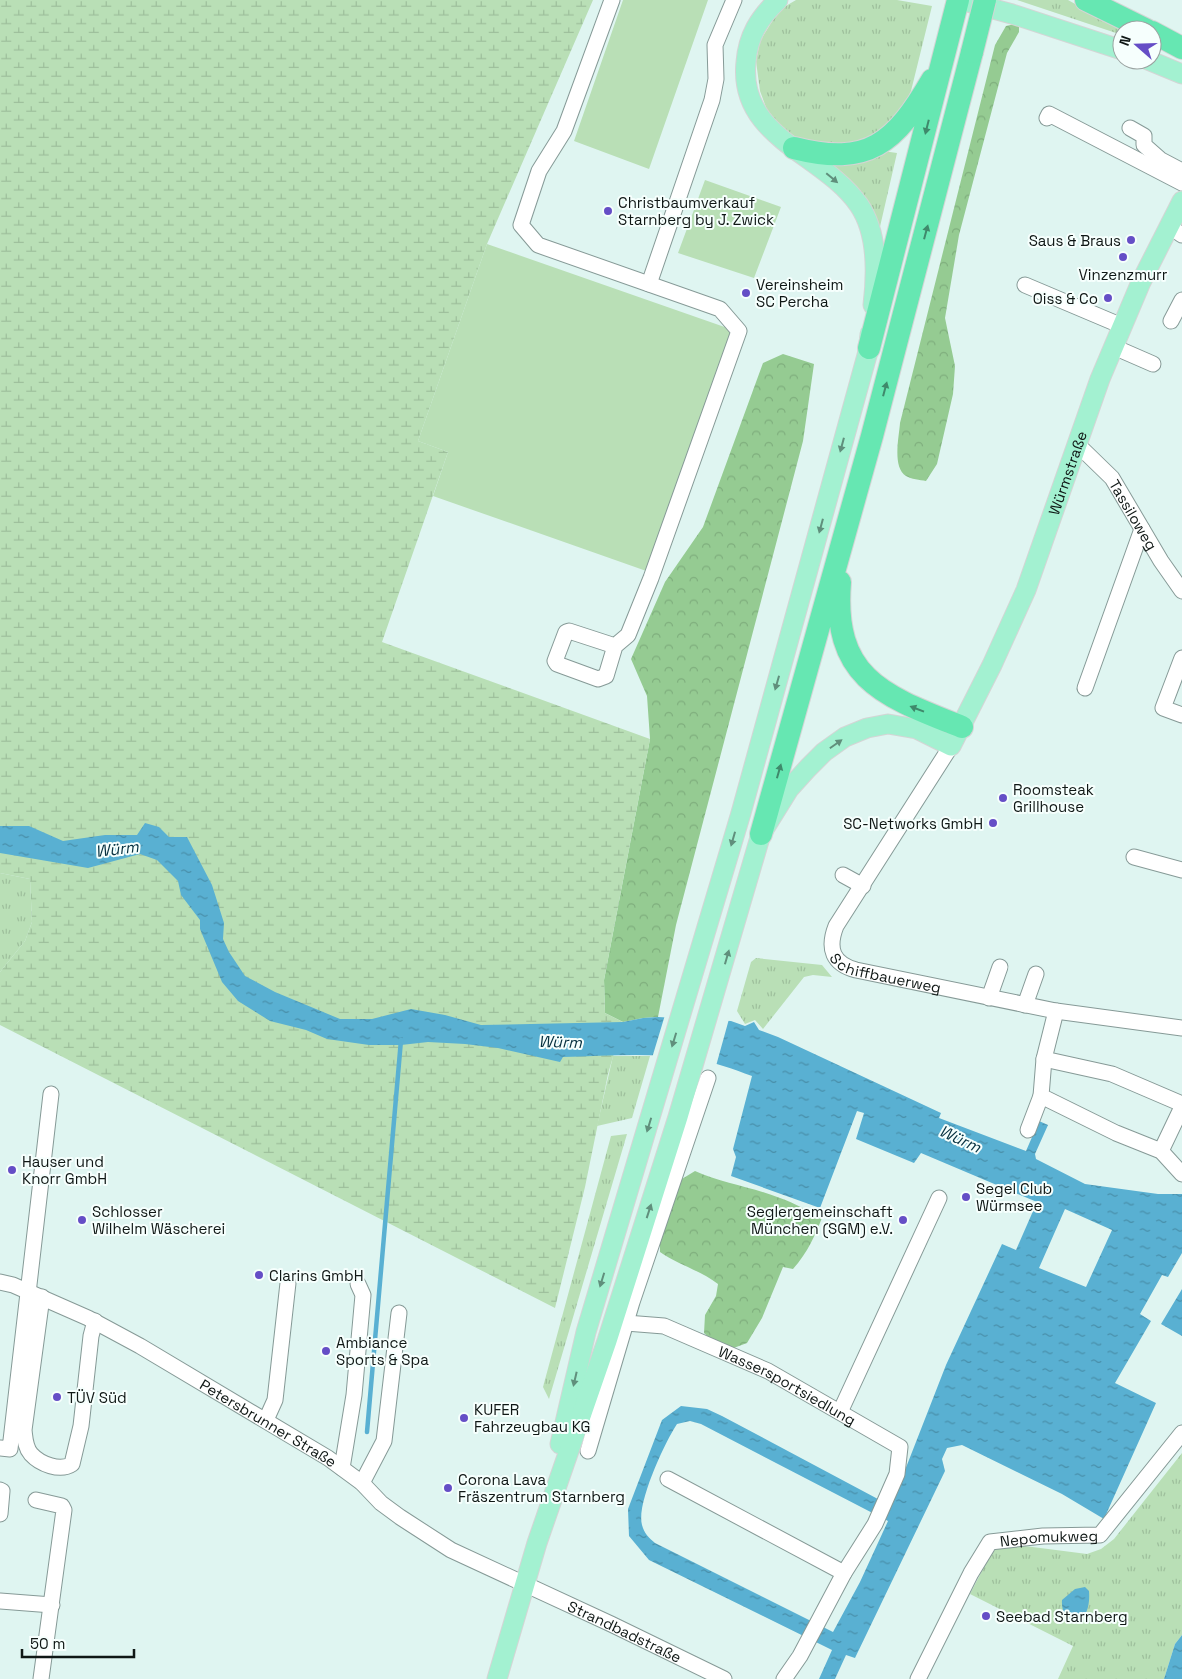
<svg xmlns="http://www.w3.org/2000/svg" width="1182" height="1679" viewBox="0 0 1182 1679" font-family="'Space Grotesk',sans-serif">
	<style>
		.grass { fill: url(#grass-tufts) }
		.forest { fill: url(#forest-crowns) }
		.wetland { fill: url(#wetland-marsh) }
		.pitch { fill: #b9dfb6 }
		.water { fill: url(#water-ripples); fill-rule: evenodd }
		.pier { fill: #dff5f1 }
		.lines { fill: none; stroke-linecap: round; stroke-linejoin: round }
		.stream { stroke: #59b0d2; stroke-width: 4.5 }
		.minor-casing { stroke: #869a97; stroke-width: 17 }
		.major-casing { stroke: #d4d5d5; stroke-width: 21 }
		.highway-casing { stroke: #d4d5d5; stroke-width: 24 }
		.minor { stroke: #fff; stroke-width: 15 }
		.major { stroke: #a3f1d1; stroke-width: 19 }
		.highway { stroke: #66e7b2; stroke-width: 22 }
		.highway-bridge-casing { stroke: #d4d5d5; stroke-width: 24; stroke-linecap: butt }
		.highway-bridge { stroke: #66e7b2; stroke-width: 22 }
		.oneway { fill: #3f896b }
		.oneway2 { fill: #608f7c }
		.poi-dot { fill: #654ec6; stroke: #f6fffd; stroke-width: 2 }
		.labels { text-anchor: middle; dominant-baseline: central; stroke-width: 4; stroke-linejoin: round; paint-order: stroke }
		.poi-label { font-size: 15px; fill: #0f1715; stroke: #f6fffd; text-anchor: start }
		.street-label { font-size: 15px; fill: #0f1715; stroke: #f6fffd }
		.water-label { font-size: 16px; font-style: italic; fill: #073140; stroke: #f6fffd }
	</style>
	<defs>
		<pattern id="grass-tufts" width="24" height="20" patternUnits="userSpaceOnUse" patternTransform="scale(1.25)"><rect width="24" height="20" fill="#b9dfb6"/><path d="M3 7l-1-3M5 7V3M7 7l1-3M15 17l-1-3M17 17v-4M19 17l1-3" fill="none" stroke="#9ebf9c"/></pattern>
		<pattern id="forest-crowns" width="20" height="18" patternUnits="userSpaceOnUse" patternTransform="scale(1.25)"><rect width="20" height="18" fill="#95cb92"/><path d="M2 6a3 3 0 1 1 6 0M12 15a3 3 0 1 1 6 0" fill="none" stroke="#7fae7d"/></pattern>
		<pattern id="wetland-marsh" width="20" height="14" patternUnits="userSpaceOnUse" patternTransform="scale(1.25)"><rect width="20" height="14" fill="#b9dfb6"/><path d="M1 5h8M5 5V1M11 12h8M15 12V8" fill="none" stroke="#9ebf9c"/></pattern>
		<pattern id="water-ripples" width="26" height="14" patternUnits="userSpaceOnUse" patternTransform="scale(1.25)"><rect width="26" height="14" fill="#59b0d2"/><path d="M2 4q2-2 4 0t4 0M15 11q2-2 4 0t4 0" fill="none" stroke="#488ea9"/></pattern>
	</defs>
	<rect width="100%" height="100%" fill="#dff5f1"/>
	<path class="grass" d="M796,0H897L932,6L911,91L902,110L870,141L841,147L810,145L784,130L767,110L760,91L756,61L760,41L779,10Z
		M1017,0H1068L1122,30V35Z
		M883,151L897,153L879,231L819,160Z
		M0,873L30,879L32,922L25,941L0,972Z
		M756,958L822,965L832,977L813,975L804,977L763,1029L755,1020L745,1024L737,1011L751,962Z
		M613,1056H650L632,1118L597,1126Z
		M627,1134L549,1399L543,1387L611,1136Z
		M1182,1453V1635L1175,1644L1164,1679H1058L1073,1646L970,1594L994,1548L1017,1545L1087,1554L1101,1549L1114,1539Z"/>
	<path class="forest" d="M1019,23V32L1007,53L959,235L945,318L955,366L953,394L937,464L926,481C920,480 911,479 906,476C892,467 899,437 900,423L995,45L1006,26Z
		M783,354L814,364L803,441L676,925L658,1017L643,1018L623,1022L605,1013L604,980L650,739L647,696L631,659L665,582L703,527L763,363Z
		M695,1171C722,1183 752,1187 780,1198C795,1203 807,1212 823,1215C815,1236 808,1252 793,1269L783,1267L762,1318L747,1343L731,1349L716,1344L704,1333L705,1315L716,1296L718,1284C700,1270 678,1265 660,1252V1230L677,1182Z"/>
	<path class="wetland" d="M0,0H593L487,244L418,441L448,452L382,642L650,739L604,980L605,1013L623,1022L608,1074L585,1187L555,1308L0,1025V972L25,941L32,922L30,879L0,873Z"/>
	<path class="pitch" d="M623,0H708L649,169L574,141Z
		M705,180L781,207L754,278L678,253Z
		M487,244L736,331L652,573L433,496L448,452L418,441Z"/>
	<path class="water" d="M145,823L159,827L169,837H187L212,885L224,923L223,939L229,952L245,976L275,992L340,1019H372L411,1009L445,1015L481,1025L623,1022L643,1018L658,1017L731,1021L745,1026L754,1022L759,1030L778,1037L941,1113L939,1118L1026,1151L1039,1121L1048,1125L1035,1154L1036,1159L1085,1184L1158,1194H1182V1253L1168,1277L1162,1275L1140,1314L1151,1321L1115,1383L1156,1403L1104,1519L1062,1494L962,1445L947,1448L942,1459L945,1471L855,1658L846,1655L835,1679H819L832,1650L649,1560L629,1536L628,1509L662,1420L681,1406L707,1409L722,1416L891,1506L946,1365L1002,1244L1016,1250L1037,1202L921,1153L914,1163L856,1139L864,1113L857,1111L820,1208L731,1176L736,1157L733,1149L752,1076C733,1069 714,1062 693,1059C651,1052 606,1056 563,1057L560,1062L498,1048L465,1044L428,1042L401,1045H369L327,1039L306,1030L270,1021L238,1001L222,982L200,929V920L181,895L178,881L157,860L140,854L88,868L0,853V826H29L63,841L105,835H137ZM1065,1209L1112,1230L1086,1287L1039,1268ZM690,1421L701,1424L888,1521L860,1582L833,1632L655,1543C649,1538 644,1533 642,1525C636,1504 665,1442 677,1424Z
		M1182,1289V1336L1161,1324Z
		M1085,1587L1089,1591C1092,1631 1060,1628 1062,1600L1075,1589Z
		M1182,1635V1679H1164L1175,1644Z"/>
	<path class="pier" d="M665,1015L729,1019L716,1066L692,1061L652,1058Z"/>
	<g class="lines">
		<path class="stream" d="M367,1432L401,1040"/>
		<g class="minor-casing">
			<g id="minor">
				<path d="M612,0L564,131L539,171L521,225L538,245L720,309L739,331L651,578L628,635L615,646L606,676L598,679L557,664L555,661L566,632L569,631L615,646"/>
				<path d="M1047,118L1049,114L1182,183"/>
				<path d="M1130,128L1144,136V145L1161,160L1182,171"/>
				<path d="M1169,226L1182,235"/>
				<path d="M649,284L712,100L716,79L715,45L734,0"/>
				<path d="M1025,285L1122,326"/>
				<path d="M1171,321L1182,300"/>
				<path d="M1114,347L1153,364"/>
				<path id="s1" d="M1078,445L1112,478L1161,561L1182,591"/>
				<path d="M1182,658L1163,708L1182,715"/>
				<path d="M1085,688L1142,529"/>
				<path id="s2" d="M951,746L836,926C827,949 833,964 856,970L1056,1011L1182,1028"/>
				<path d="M1134,857L1182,870"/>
				<path d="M843,875L863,886"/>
				<path d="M989,998L1000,967"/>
				<path d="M1025,1005L1036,974"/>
				<path d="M1056,1011L1044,1059L1112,1074L1182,1104"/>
				<path d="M1044,1059L1041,1096L1116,1133L1161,1151L1182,1174"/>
				<path d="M1028,1130L1041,1096"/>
				<path d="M1161,1151L1182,1107"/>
				<path id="s3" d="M0,1282L13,1285L88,1318L140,1346L328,1458L362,1483L381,1503L400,1517L451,1550L611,1624L724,1679"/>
				<path d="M42,1297L24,1430C25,1438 25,1447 31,1454C40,1464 60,1472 72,1464L81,1426L91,1336L95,1321"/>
				<path id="s4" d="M626,1323L664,1326L768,1371L900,1447L897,1474L875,1524L844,1573L800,1656L784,1679"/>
				<path d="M840,1412L939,1198"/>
				<path d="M266,1420L275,1400L288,1283"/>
				<path d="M0,1448L10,1449L51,1094"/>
				<path d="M588,1451L632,1302L708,1078"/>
				<path d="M342,1468L354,1395L363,1295L358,1284"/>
				<path d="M668,1479L844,1573"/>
				<path d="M362,1483L384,1441L399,1313"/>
				<path d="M0,1490L2,1491L0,1514"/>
				<path d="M36,1500L62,1506L64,1510L41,1679"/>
				<path d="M0,1601L52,1605"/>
				<path id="s5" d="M918,1679L971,1573L990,1542L1043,1536L1100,1535L1182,1433"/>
			</g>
		</g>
		<g class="major-casing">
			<g id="major">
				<path d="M778,0C759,18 748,36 746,62C738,138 823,153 859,205C878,233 877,272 873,305"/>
				<path d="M961,0L1012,14L1122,50"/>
				<path d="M1148,60L1182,74"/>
				<path d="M560,1444L586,1332L741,813L869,348L870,334"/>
				<path id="s6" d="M497,1679L537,1543L607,1341L678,1117L761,834L789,789L808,768L824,752L845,737L867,728L888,724L917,729L951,746L992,665L1026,590L1100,379L1141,282L1182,201"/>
			</g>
		</g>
		<g class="highway-casing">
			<path id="highway" d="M1086,0L1147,30
				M1152,32L1182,48
				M794,148C869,167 895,143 932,80
				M869,348L958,0
				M840,582C832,679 884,696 962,727
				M761,834L872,436L972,52"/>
		</g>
		<use href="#minor" class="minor"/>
		<use href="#major" class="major"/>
		<use href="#highway" class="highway"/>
		<g class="highway-bridge-casing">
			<path id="highway-bridge" d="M972,52L985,0"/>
		</g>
		<use href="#highway-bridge" class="highway-bridge"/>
	</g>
	<defs><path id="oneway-solid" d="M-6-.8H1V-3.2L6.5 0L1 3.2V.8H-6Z" transform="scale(1.25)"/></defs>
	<g class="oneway">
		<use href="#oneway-solid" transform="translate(927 127) rotate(104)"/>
		<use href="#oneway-solid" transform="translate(926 232) rotate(-75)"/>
		<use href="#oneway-solid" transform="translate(885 389) rotate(-75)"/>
		<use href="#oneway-solid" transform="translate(917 709) rotate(-159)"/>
		<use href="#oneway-solid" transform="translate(779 771) rotate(-74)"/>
	</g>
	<g class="oneway2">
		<use href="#oneway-solid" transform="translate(832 178) rotate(40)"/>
		<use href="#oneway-solid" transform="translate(842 445) rotate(105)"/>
		<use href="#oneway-solid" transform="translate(821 526) rotate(105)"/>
		<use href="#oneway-solid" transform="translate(777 683) rotate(106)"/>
		<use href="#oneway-solid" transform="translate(836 744) rotate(-35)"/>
		<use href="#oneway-solid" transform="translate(733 839) rotate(106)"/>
		<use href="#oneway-solid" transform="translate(727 957) rotate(-74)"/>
		<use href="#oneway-solid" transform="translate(674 1040) rotate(107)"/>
		<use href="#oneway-solid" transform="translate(649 1125) rotate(107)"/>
		<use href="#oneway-solid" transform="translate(649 1211) rotate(-72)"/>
		<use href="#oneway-solid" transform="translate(602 1280) rotate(107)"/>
		<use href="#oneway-solid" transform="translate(575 1379) rotate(103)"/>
	</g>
	<g class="poi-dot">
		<circle cx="608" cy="211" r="5"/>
		<circle cx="1131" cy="240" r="5"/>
		<circle cx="1123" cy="257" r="5"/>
		<circle cx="746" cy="293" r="5"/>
		<circle cx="1108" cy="298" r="5"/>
		<circle cx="1003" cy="798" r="5"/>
		<circle cx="993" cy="823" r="5"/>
		<circle cx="12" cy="1170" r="5"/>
		<circle cx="966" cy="1197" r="5"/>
		<circle cx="82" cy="1220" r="5"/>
		<circle cx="903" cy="1220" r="5"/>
		<circle cx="259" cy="1275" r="5"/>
		<circle cx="326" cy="1351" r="5"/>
		<circle cx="57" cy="1397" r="5"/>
		<circle cx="464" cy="1418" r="5"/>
		<circle cx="448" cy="1488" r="5"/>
		<circle cx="986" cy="1616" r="5"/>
	</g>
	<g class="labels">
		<g class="poi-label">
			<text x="618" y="202">Christbaumverkauf<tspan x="618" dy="17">Starnberg by J. Zwick</tspan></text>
			<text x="1121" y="240" text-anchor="end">Saus &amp; Braus</text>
			<text x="1123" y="274" text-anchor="middle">Vinzenzmurr</text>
			<text x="756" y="284">Vereinsheim<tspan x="756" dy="17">SC Percha</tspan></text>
			<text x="1098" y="298" text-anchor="end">Oiss &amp; Co</text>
			<text x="1013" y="789">Roomsteak<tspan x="1013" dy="17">Grillhouse</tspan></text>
			<text x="983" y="823" text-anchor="end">SC-Networks GmbH</text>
			<text x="22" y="1161">Hauser und<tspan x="22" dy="17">Knorr GmbH</tspan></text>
			<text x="976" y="1188">Segel Club<tspan x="976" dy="17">Würmsee</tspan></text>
			<text x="92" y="1211">Schlosser<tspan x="92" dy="17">Wilhelm Wäscherei</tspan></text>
			<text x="893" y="1211" text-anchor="end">Seglergemeinschaft<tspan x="893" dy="17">München (SGM) e.V.</tspan></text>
			<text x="269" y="1275">Clarins GmbH</text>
			<text x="336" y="1342">Ambiance<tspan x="336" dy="17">Sports &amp; Spa</tspan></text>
			<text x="67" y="1397">TÜV Süd</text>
			<text x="474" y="1409">KUFER<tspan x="474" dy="17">Fahrzeugbau KG</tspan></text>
			<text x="458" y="1479">Corona Lava<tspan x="458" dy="17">Fräszentrum Starnberg</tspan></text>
			<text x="996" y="1616">Seebad Starnberg</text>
		</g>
		<g class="street-label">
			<text stroke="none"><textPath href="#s6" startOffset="1425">Würmstraße</textPath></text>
			<text stroke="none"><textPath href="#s1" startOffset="90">Tassiloweg</textPath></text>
			<text stroke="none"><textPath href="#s2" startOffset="300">Schiffbauerweg</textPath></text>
			<text stroke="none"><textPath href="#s4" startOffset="175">Wassersportsiedlung</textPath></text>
			<text stroke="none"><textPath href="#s3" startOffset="304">Petersbrunner Straße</textPath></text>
			<text stroke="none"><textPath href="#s5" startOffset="214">Nepomukweg</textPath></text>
			<text stroke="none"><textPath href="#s3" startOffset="719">Strandbadstraße</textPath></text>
		</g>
		<g class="water-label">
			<text transform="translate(117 849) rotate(-7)">Würm</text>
			<text transform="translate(560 1042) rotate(1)">Würm</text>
			<text transform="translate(960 1139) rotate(25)">Würm</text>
		</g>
	</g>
	<g transform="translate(1137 45) rotate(290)"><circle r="24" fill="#f6fffd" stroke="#9aa2a0"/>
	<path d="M0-4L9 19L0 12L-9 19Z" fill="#654ec6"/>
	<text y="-8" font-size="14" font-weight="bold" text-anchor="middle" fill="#0f1715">N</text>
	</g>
	<path d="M22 1649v8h112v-8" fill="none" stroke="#0f1715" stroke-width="2.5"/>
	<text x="30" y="1649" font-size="15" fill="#0f1715" stroke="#f6fffd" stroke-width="4" paint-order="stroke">50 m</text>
</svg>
